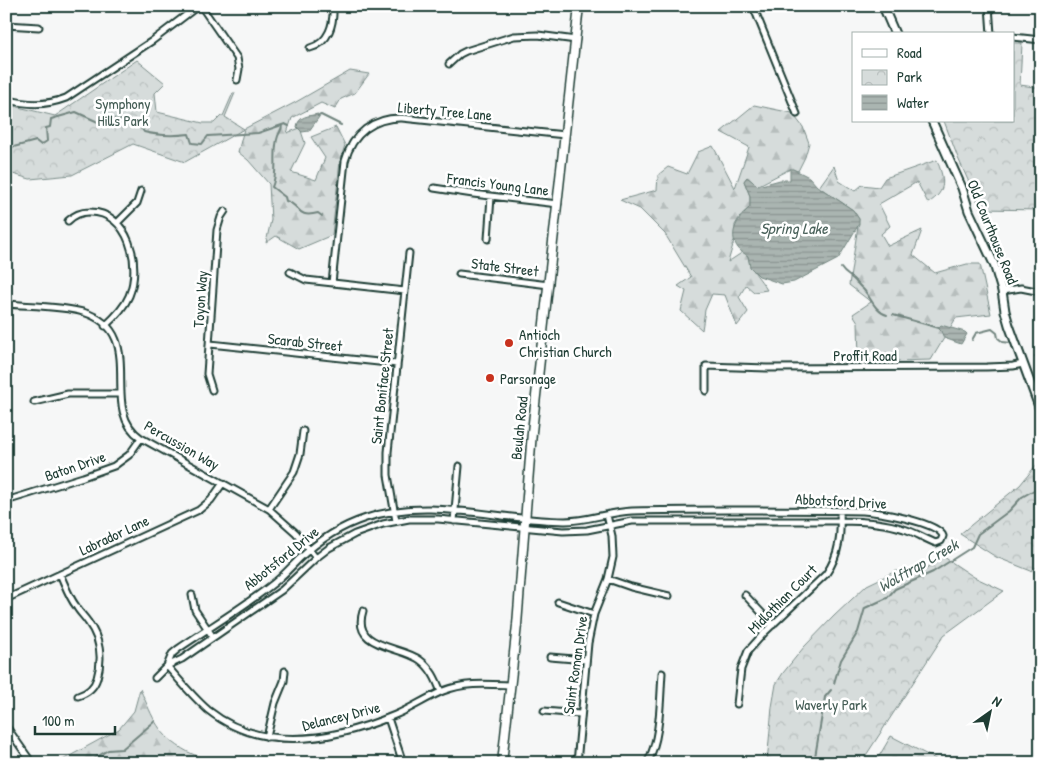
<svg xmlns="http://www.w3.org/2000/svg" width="1047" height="769" viewBox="0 0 1047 769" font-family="'Patrick Hand',sans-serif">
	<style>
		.forest { fill: url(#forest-firs); stroke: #7a8c88 }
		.park { fill: url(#park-crowns); stroke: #7a8c88 }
		.water { fill: url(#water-rules); stroke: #72857f }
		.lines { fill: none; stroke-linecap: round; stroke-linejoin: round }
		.stream { stroke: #72857f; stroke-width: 2 }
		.minor-casing { stroke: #1f3d34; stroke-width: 9 }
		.tertiary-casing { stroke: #1f3d34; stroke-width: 11 }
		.secondary-casing { stroke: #1f3d34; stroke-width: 11 }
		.minor { stroke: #fff; stroke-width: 5 }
		.tertiary { stroke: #fff; stroke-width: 7 }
		.secondary { stroke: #fff; stroke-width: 8 }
		.poi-dot { fill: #c8321e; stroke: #fff; stroke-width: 2 }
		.labels { text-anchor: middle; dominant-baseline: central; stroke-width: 5; stroke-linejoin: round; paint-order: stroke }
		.park-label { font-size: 15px; fill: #445d55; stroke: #fff }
		.street-label { font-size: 15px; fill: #1f3d34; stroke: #fff }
		.poi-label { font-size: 15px; fill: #1f3d34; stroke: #fff; text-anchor: start }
		.water-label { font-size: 16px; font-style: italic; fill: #49615a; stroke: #fff }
	</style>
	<defs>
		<pattern id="forest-firs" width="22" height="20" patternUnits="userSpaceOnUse" patternTransform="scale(1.25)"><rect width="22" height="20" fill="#d6dcdb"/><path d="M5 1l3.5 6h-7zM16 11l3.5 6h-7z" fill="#b7bebd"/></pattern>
		<pattern id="park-crowns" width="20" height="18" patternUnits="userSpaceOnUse" patternTransform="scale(1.25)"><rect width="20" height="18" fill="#d6dcdb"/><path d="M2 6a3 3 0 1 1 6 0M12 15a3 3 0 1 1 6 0" fill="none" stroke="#b7bebd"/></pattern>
		<pattern id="water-rules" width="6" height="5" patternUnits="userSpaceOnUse" patternTransform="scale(1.25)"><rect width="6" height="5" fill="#aab5b1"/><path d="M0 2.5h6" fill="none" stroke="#8a9491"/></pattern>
	</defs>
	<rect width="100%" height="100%" fill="#f6f7f7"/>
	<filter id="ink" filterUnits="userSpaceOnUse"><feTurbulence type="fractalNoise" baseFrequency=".02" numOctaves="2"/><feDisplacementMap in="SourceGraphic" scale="10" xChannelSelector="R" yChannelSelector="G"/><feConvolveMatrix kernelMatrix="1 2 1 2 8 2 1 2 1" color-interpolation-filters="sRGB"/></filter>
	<g filter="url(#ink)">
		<path class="forest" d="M350,71L369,74L355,93L341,99L335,109L321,103L292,118L287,133L300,128L305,143L291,172L316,180L325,158L311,137L336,127L345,145L340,161L332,235L299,249L276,236L266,243L271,220L269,184L248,160L238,152L244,129L296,102Z
			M754,105L792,113L803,127L809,143L805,157L798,171L790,169L757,186L747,177L744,181L750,196V207L741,215L735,225V238L728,262L743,252L748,256C750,270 760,278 767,290L754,292L746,285L739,297L748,312L737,326L725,295L712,294L705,310L702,330L681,311L686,291L678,286L691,277L665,234L640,209L620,200L657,190L658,175L668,167L687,174L698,152L713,146L735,188L749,147L721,132Z
			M937,160C944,179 948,191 928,203L917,182L879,204L890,226L881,234L888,246L922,230L913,255L935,273L967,264H980L991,314L956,318L931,360L859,362L858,322L853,314L871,302L849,285L859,219L853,210L819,187L834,166L839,181L855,191L862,185L879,187L885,178Z
			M140,689C154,719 157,735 188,752C196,756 205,758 213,763H57L119,729L134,711Z"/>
		<path class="park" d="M1013,43H1022L1020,85L1041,88V210L981,209L958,158L944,121H1013Z
			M137,60L165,83L155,93L157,112L203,123H214L221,116H223L233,93H235L225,117L244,129L185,162L133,144L72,175L30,179L6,172V104L55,116Z
			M1041,459V564L1031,571L996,557L960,534L1020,485Z
			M941,555L974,577L1004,591L944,635L861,763H767L772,707L776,684L783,673L804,647L834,616L867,585L896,571L922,573Z
			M891,736L943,763H875Z"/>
		<path class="water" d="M318,114L319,117L309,131L302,132L297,127C298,116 309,116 318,114Z
			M790,169H793L809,177L817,186L853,210L859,219V224L838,259L794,282L782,284L759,276L750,267L748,256C745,254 740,251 738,248C727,233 739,217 750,207V196L744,181L747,177L758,186L780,180H790Z
			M941,325L965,332L967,334L961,344L944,338L941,331L938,328Z"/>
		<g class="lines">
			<path class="stream" d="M318,116L321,115L341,125
				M282,125C282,130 280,131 278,136C272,152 279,172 272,187L285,197L286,201C301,205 296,219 318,213L322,216
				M6,149L36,141L41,145L47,141L46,128L50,127L51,119L76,112L98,122L110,118L138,123L144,132C160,136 173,136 189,134L192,143L202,144L208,136L258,133L285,124L289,126
				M841,268C845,274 847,274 852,278C856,281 859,286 863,289C871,297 874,311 887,315
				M893,315L939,328
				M972,340L976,333L992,329L997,333L998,338L1003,342L1011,343L1016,356
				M1035,356L1041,359
				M834,683L841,660L858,632L865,608L887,598L895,589L933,572L972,547L978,534L1009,511L1022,497L1041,486
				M87,763L108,750L122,749L155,721
				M814,763L825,697L831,690"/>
			<g class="minor-casing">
				<path id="minor" d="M201,6L237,58L239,69L237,80
					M753,6L797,114
					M989,6L991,34
					M6,25L39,27
					M1013,37L1041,40
					M310,48C329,43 334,24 333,6
					M449,64L460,54L466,51L514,36L538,35L576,40
					M6,99C27,105 45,106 66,98L152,41L198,6
					M434,188L473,194L558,204
					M68,221C74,215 80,212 89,212C129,211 142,265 129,296C124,308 115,317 105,326
					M117,223L137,203L141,191
					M488,239L491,197
					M290,272L306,280L405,291
					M459,274L549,285
					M332,283L345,161C352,134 374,117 402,118L565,135
					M1002,291L1021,288L1041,292
					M6,304C29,306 62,306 83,312C151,333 96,408 141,438L269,509L296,533L316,558
					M210,344L397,364
					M212,390L207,374L217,230L221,217L225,211
					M706,391V366L767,368L987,367L1013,366L1023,364
					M34,402L68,394H121
					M6,501L83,477L114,466L129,455L141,438
					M269,509L294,472L300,454L303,431
					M396,521L388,475V452L409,253
					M454,521L459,466
					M60,574C65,585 69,597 76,606C79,612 84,616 88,622C100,638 103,658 97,678C94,688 88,693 78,696
					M608,579L631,587L669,596
					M192,595L195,610L213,637
					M745,595L773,625
					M6,599L199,510L211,500L223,483
					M558,602L594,614
					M363,611C351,649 400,645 420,660C431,668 436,679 441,692
					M550,657L586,660
					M167,666C180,681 193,697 208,710C263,754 335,740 395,715C412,708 426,698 443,691C465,682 487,684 510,685
					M155,678L167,666L182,659L282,590L316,558L329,548L355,534L383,524L409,519H438L563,531L587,530L632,521H841C862,521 883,522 904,529C915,532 925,539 936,543L941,541L943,536C938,522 878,512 863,511C786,510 709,509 632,511C609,512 588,521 565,521C498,521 431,496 366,518C341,526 318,541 299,559C291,567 283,576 274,583C244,607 210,627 178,649L172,654L167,666
					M737,704L741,669L748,651L765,632L826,574C840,554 841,534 840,511
					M544,711L580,714
					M388,718L403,763
					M6,726L32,763
					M267,737L275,703L284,681L285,671
					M577,763L588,643L594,614L608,579L613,557L612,536L607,515
					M647,763C661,739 660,700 662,673"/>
			</g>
			<g class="tertiary-casing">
				<path id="tertiary" d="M883,6L895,34
					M932,121L962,188L969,211L994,264L1002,291L1005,311L1009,325L1041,412"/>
			</g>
			<g class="secondary-casing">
				<path id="secondary" d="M502,763L517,625L532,432L579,6"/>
			</g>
			<use href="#minor" class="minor"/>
			<use href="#tertiary" class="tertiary"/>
			<use href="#secondary" class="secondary"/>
		</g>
	</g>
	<g class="poi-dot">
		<circle cx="509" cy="343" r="5"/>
		<circle cx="490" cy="378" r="5"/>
	</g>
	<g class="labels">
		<g class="park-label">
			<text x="123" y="103">Symphony<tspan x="123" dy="17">Hills Park</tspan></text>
			<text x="831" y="704">Waverly Park</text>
		</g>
		<g class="street-label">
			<text transform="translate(445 111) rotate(5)">Liberty Tree Lane</text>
			<text transform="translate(498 184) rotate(7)">Francis Young Lane</text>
			<text transform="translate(993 232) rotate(68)">Old Courthouse Road</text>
			<text transform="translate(505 267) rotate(7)">State Street</text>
			<text transform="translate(200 299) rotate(-86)">Toyon Way</text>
			<text transform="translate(305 342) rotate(6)">Scarab Street</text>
			<text x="865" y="355">Proffit Road</text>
			<text transform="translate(382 386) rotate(-84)">Saint Boniface Street</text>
			<text transform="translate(519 428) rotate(-84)">Beulah Road</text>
			<text transform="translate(182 445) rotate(30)">Percussion Way</text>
			<text transform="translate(75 466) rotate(-19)">Baton Drive</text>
			<text transform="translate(841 501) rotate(3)">Abbotsford Drive</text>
			<text transform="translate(114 535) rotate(-25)">Labrador Lane</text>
			<text transform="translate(281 558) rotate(-39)">Abbotsford Drive</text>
			<text transform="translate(782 599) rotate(-45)">Midlothian Court</text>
			<text transform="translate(575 665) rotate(-82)">Saint Roman Drive</text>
			<text transform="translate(341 716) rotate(-14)">Delancey Drive</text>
		</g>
		<g class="poi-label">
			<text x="519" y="334">Antioch<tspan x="519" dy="17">Christian Church</tspan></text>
			<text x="500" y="378">Parsonage</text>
		</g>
		<g class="water-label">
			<text x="794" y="228">Spring Lake</text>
			<text transform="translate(918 565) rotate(-30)">Wolftrap Creek</text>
		</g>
	</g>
	<rect width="1047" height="769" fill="none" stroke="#fff" stroke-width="25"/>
	<rect x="12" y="12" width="1022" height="744" fill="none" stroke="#1f3d34" stroke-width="2" filter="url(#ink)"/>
	<rect x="852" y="32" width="162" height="90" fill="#ffffff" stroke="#a5b1ae"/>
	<rect x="862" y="49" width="25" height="8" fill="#ffffff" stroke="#a5b1ae"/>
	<text x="897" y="58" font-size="15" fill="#1f3d34">Road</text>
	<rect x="862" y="70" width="25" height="15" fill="url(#park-crowns)" stroke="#a5b1ae"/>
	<text x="897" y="82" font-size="15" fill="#1f3d34">Park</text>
	<rect x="862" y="95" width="25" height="15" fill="url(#water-rules)" stroke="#a5b1ae"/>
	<text x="897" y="108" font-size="15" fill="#1f3d34">Water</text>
	<g transform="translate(990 712) rotate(33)" stroke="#ffffff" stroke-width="4" paint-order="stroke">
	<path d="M0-4L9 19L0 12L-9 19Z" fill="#1f3d34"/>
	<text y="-8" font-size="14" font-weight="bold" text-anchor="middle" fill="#1f3d34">N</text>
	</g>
	<path d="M35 726v8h80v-8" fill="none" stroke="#1f3d34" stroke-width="2.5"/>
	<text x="42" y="726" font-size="15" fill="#1f3d34" stroke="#ffffff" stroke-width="4" paint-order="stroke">100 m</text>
</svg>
